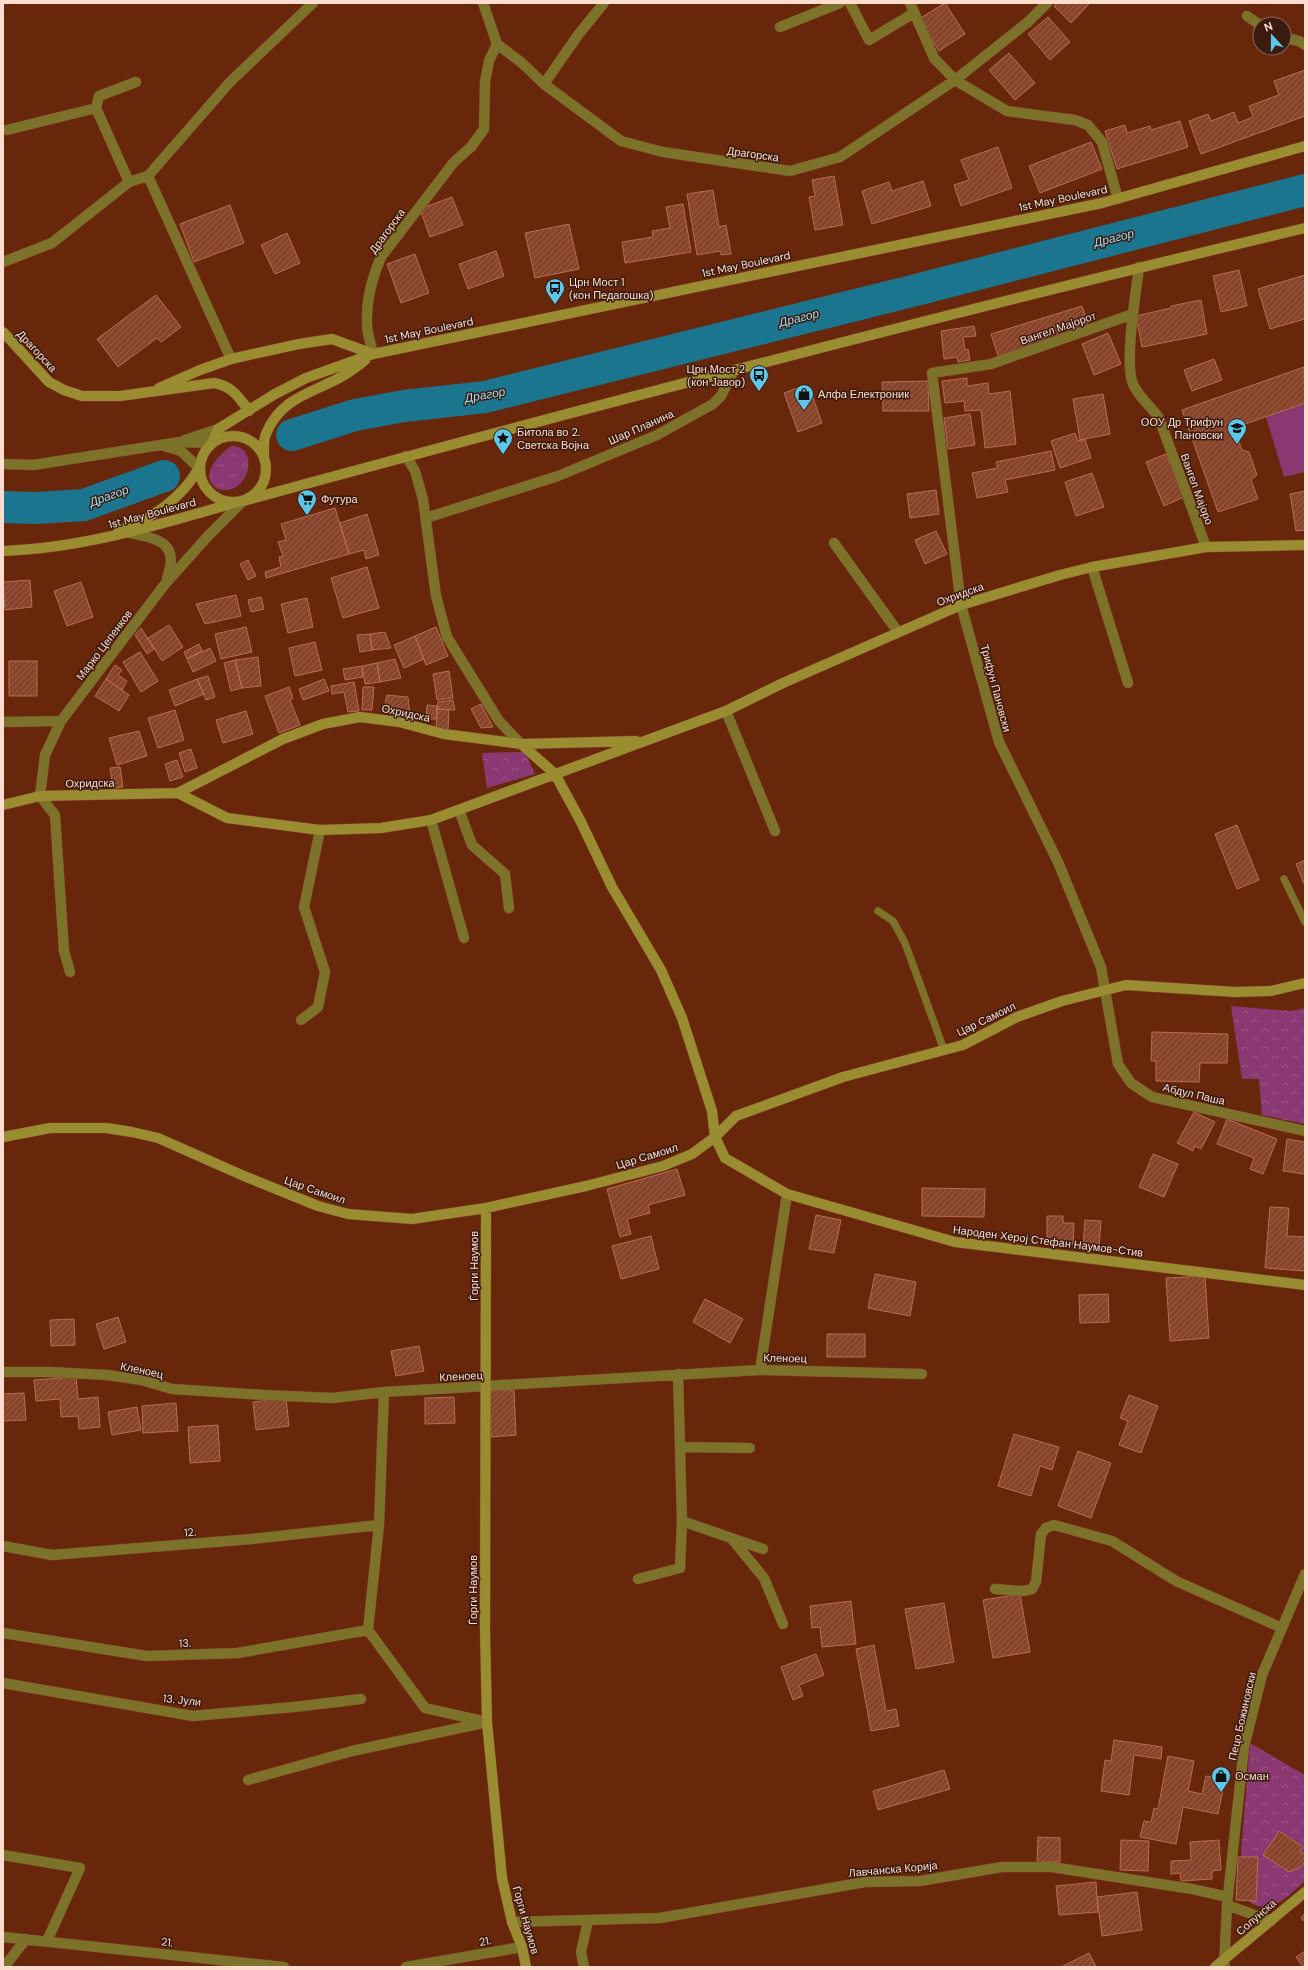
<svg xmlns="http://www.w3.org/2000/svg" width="1308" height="1970" viewBox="0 0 1308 1970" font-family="'DM Sans',sans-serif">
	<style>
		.grass { fill: url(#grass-tufts) }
		.park { fill: url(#park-crowns) }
		.garden { fill: #8a3871 }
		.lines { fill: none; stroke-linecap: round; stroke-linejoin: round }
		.river { stroke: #1b758e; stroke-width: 32 }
		.building { fill: url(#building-hatch); stroke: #b66e52 }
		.lane-casing { stroke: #80432a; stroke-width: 8 }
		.street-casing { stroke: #80432a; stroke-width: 11 }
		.secondary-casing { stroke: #80432a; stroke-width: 11 }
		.lane { stroke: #7c7229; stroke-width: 7 }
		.street { stroke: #7c7229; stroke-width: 10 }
		.secondary { stroke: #9a8d31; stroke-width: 10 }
		.labels { text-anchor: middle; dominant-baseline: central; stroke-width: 3; stroke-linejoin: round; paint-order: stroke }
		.street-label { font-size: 11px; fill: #fedcd0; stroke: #391b10 }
		.poi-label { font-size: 11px; fill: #fedcd0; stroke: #391b10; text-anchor: start }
		.water-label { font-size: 12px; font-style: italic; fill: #9fdff4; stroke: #391b10 }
	</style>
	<defs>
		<pattern id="grass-tufts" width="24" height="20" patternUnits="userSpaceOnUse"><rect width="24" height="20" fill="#8a3871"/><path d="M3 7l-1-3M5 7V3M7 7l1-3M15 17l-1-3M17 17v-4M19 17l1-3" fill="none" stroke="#9c5484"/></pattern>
		<pattern id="park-crowns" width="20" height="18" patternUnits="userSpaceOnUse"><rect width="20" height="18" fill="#8a3871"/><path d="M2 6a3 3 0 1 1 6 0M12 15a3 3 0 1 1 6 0" fill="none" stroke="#9c5484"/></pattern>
		<pattern id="building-hatch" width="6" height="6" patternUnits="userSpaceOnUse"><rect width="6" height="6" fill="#88442a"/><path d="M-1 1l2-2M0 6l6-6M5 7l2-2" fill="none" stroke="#9a5e48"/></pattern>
	</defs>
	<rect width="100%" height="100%" fill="#68260a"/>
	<path class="grass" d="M232,446C260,447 249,492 224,490C220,490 216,489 213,485C201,473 221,452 232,446Z"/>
	<path class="park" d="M525,752L535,774L487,788L482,753Z
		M1231,1006L1291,1011L1305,1008V1124L1262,1115L1259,1079H1242Z
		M1250,1743L1305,1775V1881C1282,1902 1264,1922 1238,1891Z"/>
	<path class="garden" d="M1305,403V472L1284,477L1266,417Z"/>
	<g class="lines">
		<path class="river" d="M292,435L355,415L404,406L485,397L912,291L1305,190
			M3,507L36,508L84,505L164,476"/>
	</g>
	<path class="building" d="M945,3L965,34L939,51L919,19Z
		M1057,3H1090L1071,23L1054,6Z
		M1048,17L1070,42L1050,60L1028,34Z
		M1009,53L1035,83L1015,100L989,70Z
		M1305,70V116L1201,154L1189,121L1208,114L1211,121L1234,112L1238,123L1253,117L1249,106L1279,95L1274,81Z
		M1180,121L1188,147L1117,169L1105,131L1125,125L1127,133L1150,126L1151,130Z
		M1091,142L1102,169L1040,193L1029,166Z
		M998,147L1012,188L961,206L954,185L969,180L961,160Z
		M834,176L843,225L815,230L809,197L815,196L812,180Z
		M923,181L931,206L872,224L862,191L889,182L892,191Z
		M713,190L719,227L726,225L731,254L721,255L720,251L697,255L687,194Z
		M452,197L463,225L430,237L420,209Z
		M683,204L691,252L625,263L622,242L653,237L652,231L670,228L666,207Z
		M230,205L244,243L194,262L180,224Z
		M569,224L579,269L535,278L525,233Z
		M287,233L300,263L275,274L261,245Z
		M496,251L504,276L468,289L459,264Z
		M415,254L429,293L401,303L387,264Z
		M1239,270L1247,306L1221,312L1213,276Z
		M1305,275V319L1270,329L1258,289Z
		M156,295L181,327L161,342L157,338L118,367L97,339Z
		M1201,300L1207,334L1142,347L1136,316L1171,308V306Z
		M1082,306L1089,328L998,356L991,334Z
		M974,326L976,336L963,337L965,350L968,349L970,360L958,362L957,357L944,359L941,331Z
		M1108,333L1121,364L1094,375L1082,344Z
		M1214,359L1222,380L1192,391L1184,370Z
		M1304,367L1305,403L1234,428L1242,450L1249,452L1257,475L1251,480L1258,499L1218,512L1182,410Z
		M967,378V386L988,383L989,394L1010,391L1016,444L985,448L981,410L965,411L964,401L945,403L942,381Z
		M928,381L929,411H883L882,382Z
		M800,387L804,398L812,395L822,423L798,432L784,393Z
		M1103,394L1110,434L1080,440L1073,399Z
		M970,414L975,445L948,449L944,418Z
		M1075,433L1078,441L1085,439L1091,458L1060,468L1051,441Z
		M1051,451L1055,470L1005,480L1008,492L977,498L972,473L998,468L996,462Z
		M1166,454L1184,497L1164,506L1146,462Z
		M1092,473L1104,507L1076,516L1065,482Z
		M936,490L939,514L910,518L907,494Z
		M1305,491V530L1296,531L1290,494Z
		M335,508L349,554L266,578L265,572L281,567L279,557L283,556L278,542L286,540L281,524Z
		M367,514L379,555L366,559L364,550L349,554L340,523Z
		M936,531L947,554L925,564L915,540Z
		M248,560L256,576L248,580L240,564Z
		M367,567L379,608L343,618L331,578Z
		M30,580L32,607L5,610L3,582Z
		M81,582L93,617L67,626L54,591Z
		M236,595L241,616L205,624L196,604Z
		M261,597L264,609L251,612L248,600Z
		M307,598L313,627L288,633L281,604Z
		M169,625L183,647L162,661L148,638Z
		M246,627L252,652L221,659L215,634Z
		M436,627L448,656L426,665L415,636Z
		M141,628L154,649L147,654L135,635Z
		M385,632L391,648L372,650L370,634Z
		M370,634L372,650L360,652L357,635Z
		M415,636L424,659L404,668L394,645Z
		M315,642L322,670L295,676L289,648Z
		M199,644L202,651L187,659L184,652Z
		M210,648L216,661L193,672L187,659Z
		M140,652L158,681L141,692L123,662Z
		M258,657L261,686L242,688L235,660Z
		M395,659L401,678L380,682L377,663Z
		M235,660L242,688L231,691L224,663Z
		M9,661H37V696H9Z
		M377,663L380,682L365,684L362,666Z
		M115,665L122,670L118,675L127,681L122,690L106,679Z
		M362,666L363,677L345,680L343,669Z
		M449,671L453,698L437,700L433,674Z
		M208,676L215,697L206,700L197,679Z
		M106,679L129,695L119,711L95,696Z
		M197,679L204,694L175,706L169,690Z
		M324,679L329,691L303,700L299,689Z
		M354,682L359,711L348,712L344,692L332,694L331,686Z
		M289,687L293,698L290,700L300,725L279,733L265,696Z
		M363,687H374L372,710H362Z
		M387,695L408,697L410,715L384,709Z
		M453,700L455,710L437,709L438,702Z
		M481,704L493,727L481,728L471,709Z
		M427,705L437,706V719H426Z
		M437,709L449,710L448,730L436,729Z
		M175,710L184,740L158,748L148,718Z
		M246,711L253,734L223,743L216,720Z
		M139,731L147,756L117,765L109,738Z
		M191,749L197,768L185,772L179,753Z
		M177,760L183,777L170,781L165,764Z
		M120,767L123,787L113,788L110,768Z
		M1237,825L1259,880L1237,889L1215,834Z
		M1305,860V886L1296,864Z
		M1152,1032L1228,1034L1227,1063H1200L1199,1082L1156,1081V1061H1151Z
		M1194,1112L1215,1122L1201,1149L1195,1146L1193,1151L1177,1143Z
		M1227,1119L1277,1139L1263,1174L1250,1169L1254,1158L1217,1144Z
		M1287,1139L1305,1142V1174L1283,1171Z
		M1153,1154L1178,1164L1164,1197L1139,1187Z
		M677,1169L685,1195L648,1205L650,1213L627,1219L631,1234L620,1237L607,1189Z
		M922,1188L985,1189L984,1217L922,1216Z
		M1270,1207L1289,1208L1287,1236L1305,1237V1271L1265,1268Z
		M816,1215L841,1220L834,1253L809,1249Z
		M1047,1216H1063V1223H1074L1073,1244L1047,1243Z
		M1085,1220L1101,1221L1099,1248L1083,1247Z
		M651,1236L659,1269L621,1279L612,1246Z
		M875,1274L916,1282L910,1316L868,1308Z
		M1205,1276L1209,1338L1170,1341L1166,1278Z
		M1108,1294L1109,1322L1080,1323L1079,1295Z
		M705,1299L743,1319L730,1343L693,1322Z
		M118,1317L126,1342L104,1349L96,1324Z
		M74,1319L75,1345L51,1346L50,1320Z
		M827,1334H865V1357H827Z
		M419,1346L424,1371L396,1376L391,1351Z
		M76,1377L78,1399L98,1397L100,1427L79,1429L78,1416L61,1417L60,1399L36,1401L34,1380Z
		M514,1390L516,1435L491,1437L488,1391Z
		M24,1393L26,1420L3,1421V1394Z
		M1129,1395L1158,1406L1141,1453L1119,1445L1128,1421L1120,1418Z
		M454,1397L455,1423L425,1424V1398Z
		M286,1398L289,1426L256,1430L253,1402Z
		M176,1403L178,1431L143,1433L142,1406Z
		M137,1407L141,1430L112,1435L108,1412Z
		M218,1425L220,1461L190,1463L188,1427Z
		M1014,1434L1059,1447L1052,1470L1040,1466L1031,1496L998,1486Z
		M1078,1451L1111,1463L1091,1518L1058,1506Z
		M1020,1594L1030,1652L993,1658L983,1600Z
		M851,1601L856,1644L822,1647L820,1627L812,1628L810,1606Z
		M944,1603L954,1662L916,1669L905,1609Z
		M874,1645L886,1711L896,1709L899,1726L871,1731L856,1649Z
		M816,1654L824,1675L799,1685L803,1696L793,1700L781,1667Z
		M1114,1740L1162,1747L1161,1759L1134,1755L1129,1795L1101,1791L1105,1760L1111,1761Z
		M1168,1756L1194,1761L1188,1791L1202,1794L1206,1776L1225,1779L1218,1814L1183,1807L1176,1844L1140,1837L1144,1821L1151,1822L1154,1808L1158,1809Z
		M944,1770L950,1789L878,1810L873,1791Z
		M1279,1831L1303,1847L1300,1852L1305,1855V1861L1301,1867L1289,1872L1263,1855Z
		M1038,1837L1060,1838V1862L1037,1861Z
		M1121,1840L1149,1841L1148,1871L1120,1870Z
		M1219,1840L1221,1870L1212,1871V1879L1181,1881L1180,1873L1171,1874V1861L1191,1860L1190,1842Z
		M1238,1857H1258L1256,1901L1236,1900Z
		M1096,1882L1098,1912L1059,1915L1056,1886Z
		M1137,1892L1142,1930L1102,1936L1097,1897Z
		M1305,1913V1922L1301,1918Z
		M1305,1951V1967H1303L1296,1957Z
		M1089,1953L1096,1967H1061Z"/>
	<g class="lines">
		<g class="lane-casing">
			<path id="lane" d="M1284,879L1305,922
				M878,911L893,921L905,943L944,1050"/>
		</g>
		<g class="street-casing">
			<path id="street" d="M483,3L497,44
				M850,3L869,40L914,13
				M910,3L934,58L955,80L1007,111L1075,120L1088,125L1102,142L1118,199
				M1247,16L1260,25
				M780,27L840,3
				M1284,38L1299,41L1305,45
				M497,44L522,63L544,84L621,141L663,152L790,171L840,157L955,80L1028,22L1047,3
				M544,84L578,35L604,3
				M7,130L96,108
				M148,176L231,359
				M129,182L96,108L99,96L136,82
				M3,262L52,243L129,182L148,176L230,82L313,3
				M1139,267C1136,293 1124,363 1133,384C1139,398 1151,406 1159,418L1206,547
				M1133,314L991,364L932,373L961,605L999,742L1058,862L1101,967L1118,1064L1131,1083L1152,1097L1305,1131
				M373,354C371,344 367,334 367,324C366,301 372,278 381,257L454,162L471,147L484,129L485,82L489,61L497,44
				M185,440L218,429
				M164,446L181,451L199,468
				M406,456L415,471L423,499L436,596L447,637L499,721L521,744
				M3,464L33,465L180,442L212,443
				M426,518L558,476L657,435L713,404L721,396L733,372
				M130,533C159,539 180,543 167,578
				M834,543L898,632
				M1092,567L1128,683
				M726,711L775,831
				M3,722L61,721
				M459,810L472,845L505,874L509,908
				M431,820L464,938
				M70,972L64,951L55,815L40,796L45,755L61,721L165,584L209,535L243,501
				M301,1020L318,1007L325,972L304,907L320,830
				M760,1370L787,1194
				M3,1372H49L107,1375L141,1380L172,1389L264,1395L333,1398L384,1392L760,1370L922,1374
				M384,1392L379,1525L368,1630L425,1708L487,1722
				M680,1447L750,1448
				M682,1521L763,1549
				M732,1539L764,1578L783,1624
				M3,1546L52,1555L252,1539L379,1525
				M638,1579L680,1568L682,1521L678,1374
				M995,1589L1023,1591L1032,1589L1036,1582L1041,1534L1046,1528L1054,1525L1112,1541L1176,1581L1282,1628
				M3,1633L147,1656L238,1653L368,1630
				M3,1683L193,1716L294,1707L361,1699
				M248,1780L352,1751L483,1723
				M3,1855L80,1868L47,1941
				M1227,1905L1271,1921
				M512,1922L660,1918L865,1882L920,1881L1002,1867H1052L1192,1889L1228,1897
				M3,1937L284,1967
				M4,1967L26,1939
				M406,1967L522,1947
				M584,1967L581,1952L588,1921
				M1224,1967L1227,1905L1244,1747L1262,1675L1305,1574"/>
		</g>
		<g class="secondary-casing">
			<path id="secondary" d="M3,332L49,382L64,390L82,396H120L214,383C232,386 239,397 249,411
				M159,388L200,370L231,359L299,344L332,339L373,354
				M200 469a33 33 0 1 1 66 0a33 33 0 1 1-66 0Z
				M212,443L218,429L275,394L306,378L373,354L1102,203L1305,146
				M264,456C264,449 263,440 266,434C282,394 318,393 349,372C355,368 361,364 366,359
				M243,501C596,405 950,312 1305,228
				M119,530C152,519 182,498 199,468
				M3,551C83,548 158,525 234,503
				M521,744L555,774L580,820L612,887L661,970L682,1018L712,1111L715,1137L725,1158L787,1194L955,1242L1305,1285
				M178,793L227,818L320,830L381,828L431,820L726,711L783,683L961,605L1060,575L1092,567L1206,547L1305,545
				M3,805L40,796L178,793L283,739L323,724L360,717L399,722L444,734L521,744L636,741
				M3,1137L50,1128H106L132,1132L158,1138L244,1176L318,1206L348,1214L412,1219L486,1208L586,1186L663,1166L692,1154L715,1137L736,1116L843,1077L963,1045L1017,1017L1062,1001L1126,985L1235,992L1271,991L1305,983
				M486,1208L485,1631L487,1722L502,1878L512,1922L522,1947L526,1967
				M1215,1967L1305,1892"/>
		</g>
		<use href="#lane" class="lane"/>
		<use href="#street" class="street"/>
		<use href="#secondary" class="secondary"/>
	</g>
	<defs>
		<g id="bus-pin" transform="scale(1)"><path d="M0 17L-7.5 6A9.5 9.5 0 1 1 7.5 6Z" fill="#5dc7e8" stroke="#391b10"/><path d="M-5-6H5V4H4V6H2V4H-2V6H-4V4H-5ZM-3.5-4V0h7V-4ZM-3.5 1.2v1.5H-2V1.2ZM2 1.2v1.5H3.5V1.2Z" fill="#111"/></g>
		<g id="shop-pin" transform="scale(1)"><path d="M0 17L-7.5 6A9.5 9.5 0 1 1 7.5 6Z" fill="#5dc7e8" stroke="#391b10"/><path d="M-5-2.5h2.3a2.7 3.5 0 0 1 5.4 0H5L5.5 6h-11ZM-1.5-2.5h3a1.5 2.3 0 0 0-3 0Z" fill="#111"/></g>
		<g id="school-pin" transform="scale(1)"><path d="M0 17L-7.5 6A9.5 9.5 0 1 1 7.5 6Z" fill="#5dc7e8" stroke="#391b10"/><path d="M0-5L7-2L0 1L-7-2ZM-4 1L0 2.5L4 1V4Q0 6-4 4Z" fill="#111"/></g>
		<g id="sight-pin" transform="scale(1)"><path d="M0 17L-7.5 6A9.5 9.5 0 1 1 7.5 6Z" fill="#5dc7e8" stroke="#391b10"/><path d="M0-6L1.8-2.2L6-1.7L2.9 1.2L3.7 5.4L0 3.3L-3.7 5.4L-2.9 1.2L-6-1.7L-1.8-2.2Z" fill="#111"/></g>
		<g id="supermarket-pin" transform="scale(1)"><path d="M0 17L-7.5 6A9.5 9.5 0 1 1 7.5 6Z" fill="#5dc7e8" stroke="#391b10"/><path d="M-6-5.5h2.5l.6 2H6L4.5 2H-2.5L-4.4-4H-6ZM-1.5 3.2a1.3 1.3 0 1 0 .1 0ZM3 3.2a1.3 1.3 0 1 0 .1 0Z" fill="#111"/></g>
	</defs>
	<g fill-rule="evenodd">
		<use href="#bus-pin" x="555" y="288"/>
		<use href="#bus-pin" x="759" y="375"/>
		<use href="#shop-pin" x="804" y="394"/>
		<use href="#school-pin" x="1237" y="428"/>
		<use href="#sight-pin" x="503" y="438"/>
		<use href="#supermarket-pin" x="307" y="499"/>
		<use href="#shop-pin" x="1221" y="1776"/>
	</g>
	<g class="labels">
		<g class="street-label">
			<text transform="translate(753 154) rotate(8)">Драгорска</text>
			<text transform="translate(1063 198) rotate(-12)">1st May Boulevard</text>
			<text transform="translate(387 231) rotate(-54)">Драгорска</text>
			<text transform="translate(746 264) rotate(-12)">1st May Boulevard</text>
			<text transform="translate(1058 328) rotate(-19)">Вангел Маjорот</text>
			<text transform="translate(429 330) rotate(-12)">1st May Boulevard</text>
			<text transform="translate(37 351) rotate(47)">Драгорска</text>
			<text transform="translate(641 427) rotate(-24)">Шар Планина</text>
			<text transform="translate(1197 489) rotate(70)">Вангел Мајоро</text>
			<text transform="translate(152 513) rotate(-15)">1st May Boulevard</text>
			<text transform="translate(960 594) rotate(-20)">Охридска</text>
			<text transform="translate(104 645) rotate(-53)">Марко Цепенков</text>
			<text transform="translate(996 688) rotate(75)">Трифун Пановски</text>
			<text transform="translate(406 713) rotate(12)">Охридска</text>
			<text transform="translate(90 783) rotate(-1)">Охридска</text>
			<text transform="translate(986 1019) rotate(-26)">Цар Самоил</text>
			<text transform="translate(1194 1094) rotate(13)">Абдул Паша</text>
			<text transform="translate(647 1156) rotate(-17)">Цар Самоил</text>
			<text transform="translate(315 1190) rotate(19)">Цар Самоил</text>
			<text transform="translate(1048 1241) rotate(7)">Народен Херој Стефан Наумов-Стив</text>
			<text transform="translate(474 1266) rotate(-90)">Ѓорги Наумов</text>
			<text transform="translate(785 1358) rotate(1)">Кленоец</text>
			<text transform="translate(142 1370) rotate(12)">Кленоец</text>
			<text transform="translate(461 1376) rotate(-3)">Кленоец</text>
			<text transform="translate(190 1532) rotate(-5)">12.</text>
			<text transform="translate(473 1590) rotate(-90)">Ѓорги Наумов</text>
			<text transform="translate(185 1643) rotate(-2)">13.</text>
			<text transform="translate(182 1700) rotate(6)">13. Јули</text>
			<text transform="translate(1242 1716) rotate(-77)">Пецо Божиновски</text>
			<text transform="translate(893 1869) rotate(-5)">Лавчанска Корија</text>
			<text transform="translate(1256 1917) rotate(-41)">Солунска</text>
			<text transform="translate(526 1920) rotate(74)">Ѓорги Наумов</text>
			<text transform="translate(485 1941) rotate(-10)">21.</text>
			<text transform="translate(167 1942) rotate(6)">21.</text>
		</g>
		<g class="poi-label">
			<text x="569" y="282">Црн Мост 1<tspan x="569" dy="13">(кон Педагошка)</tspan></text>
			<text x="745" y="369" text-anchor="end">Црн Мост 2<tspan x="745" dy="13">(кон Јавор)</tspan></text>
			<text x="818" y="394">Алфа Електроник</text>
			<text x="1223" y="422" text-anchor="end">ООУ Др Трифун<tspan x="1223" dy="13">Пановски</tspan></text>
			<text x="517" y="432">Битола во 2.<tspan x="517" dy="13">Светска Војна</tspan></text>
			<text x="321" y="499">Футура</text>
			<text x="1235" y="1776">Осман</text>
		</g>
		<g class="water-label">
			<text transform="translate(1114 238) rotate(-14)">Драгор</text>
			<text transform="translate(799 318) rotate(-14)">Драгор</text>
			<text transform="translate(485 395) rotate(-10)">Драгор</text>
			<text transform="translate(109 496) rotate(-20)">Драгор</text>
		</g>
	</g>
	<rect width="1308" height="1970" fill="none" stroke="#fedcd0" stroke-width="8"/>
	<g transform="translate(1272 36) rotate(339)"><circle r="19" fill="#391b10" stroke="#88685d"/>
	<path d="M0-3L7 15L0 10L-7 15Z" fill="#5dc7e8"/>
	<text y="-6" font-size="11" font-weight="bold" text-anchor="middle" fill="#fedcd0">N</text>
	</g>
</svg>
